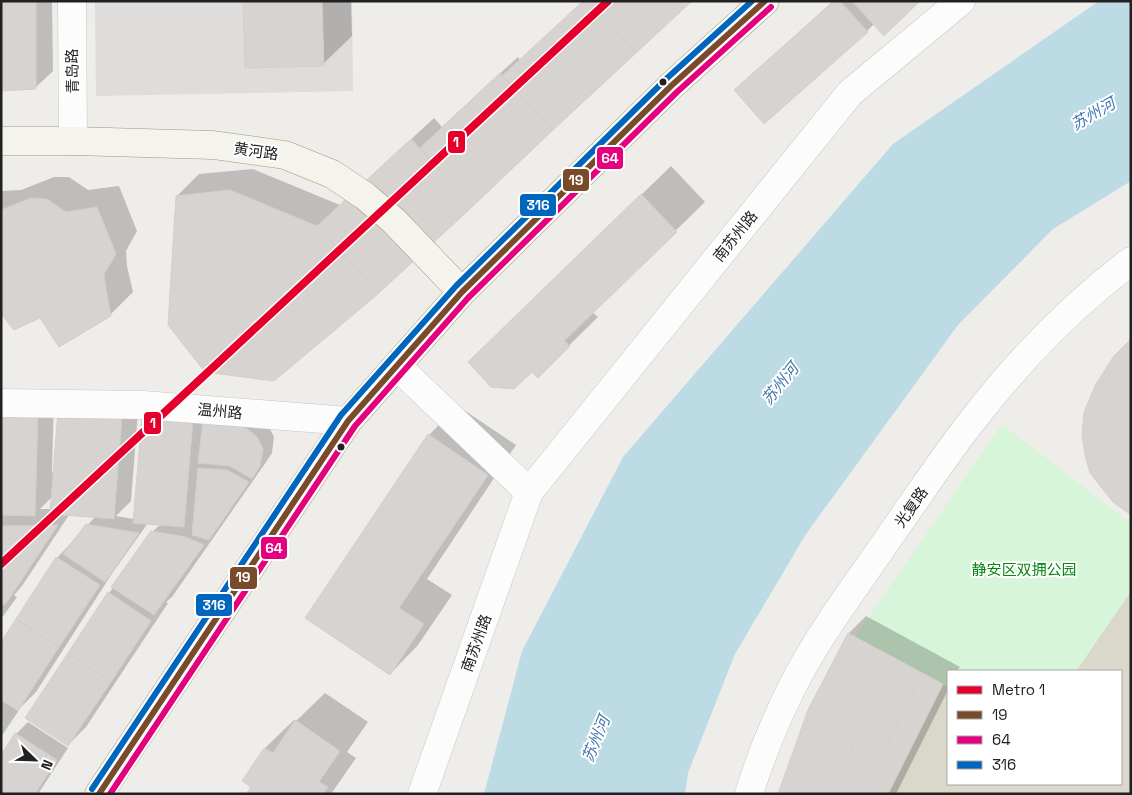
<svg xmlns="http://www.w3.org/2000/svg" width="1132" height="795" viewBox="0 0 1132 795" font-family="'Space Grotesk','Noto Sans SC',sans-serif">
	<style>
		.residential { fill: #dedddb }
		.construction { fill: #d9d8cb }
		.park { fill: #d7f5d8 }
		.water { fill: #bcdbe4 }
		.shadow { fill: #0003; fill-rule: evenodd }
		.building { fill: #d6d3d1; stroke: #d2cfcb }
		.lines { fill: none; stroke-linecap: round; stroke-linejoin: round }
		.street-casing { stroke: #c8c7c6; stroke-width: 29 }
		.secondary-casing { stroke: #989a80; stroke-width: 29 }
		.street { stroke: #fdfcfc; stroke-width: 28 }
		.secondary { stroke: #f4f4ec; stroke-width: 28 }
		.bus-1-casing { stroke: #fff; stroke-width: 10 }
		.bus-2-casing { stroke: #fff; stroke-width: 10 }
		.bus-3-casing { stroke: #fff; stroke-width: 10 }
		.bus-1 { stroke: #7a4b2a; stroke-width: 6 }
		.bus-2 { stroke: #e5007d; stroke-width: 6 }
		.bus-3 { stroke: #0065bd; stroke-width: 6 }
		.metro-1-casing { stroke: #fff; stroke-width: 11 }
		.metro-1 { stroke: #e4002b; stroke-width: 8 }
		.bus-dot { fill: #212121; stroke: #fff; stroke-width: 2 }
		.labels { text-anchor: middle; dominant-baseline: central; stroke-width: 4; stroke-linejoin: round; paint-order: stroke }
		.street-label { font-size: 15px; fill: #212121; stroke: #fff }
		.park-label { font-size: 15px; fill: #068712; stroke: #fff }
		.water-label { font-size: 16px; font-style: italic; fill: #4479af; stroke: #fff }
		.line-badge { stroke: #fff; stroke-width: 2 }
		.badge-label { font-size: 14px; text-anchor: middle; font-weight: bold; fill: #fff }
	</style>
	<rect width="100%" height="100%" fill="#efedea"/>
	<path class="residential" d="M95,1H352L353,91L96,96Z"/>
	<path class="construction" d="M1131,591V794H888L943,684L948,687V784H1121V671H1076Z"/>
	<path class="park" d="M1002,424L1131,524V591L1076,671H948V687L855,637Z"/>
	<path class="water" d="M1099,1H1131V181L1053,229L958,325L806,534L735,654L688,773L685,794H484L522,651L623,457L893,144Z"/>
	<path class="shadow" d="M1,1H52L53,71L35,88Z
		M244,1H351L352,36L323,64Z
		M690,1L378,292L177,196L199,174L253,169L340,205L434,118L442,127L518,57L520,60Z
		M833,1H919L875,23L867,31L736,90Z
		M671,166L705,202L592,312L598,317L538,376L498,334Z
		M54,177H69L88,190L119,186L137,231L126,251L127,266L133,292L110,315L41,316L1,312V191L21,190Z
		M1,393L54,394L52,472L55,473L139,399L131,501L116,516L134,519L143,417L268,425L274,437L272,453L264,465L172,597L166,602L168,603L86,727L68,745L109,593L152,532L161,524L148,523L113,572L36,692L21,707L1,737V644L57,558L95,517L69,515L22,586L14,595L17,597L1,619ZM53,496L52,509H40Z
		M458,406L516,445L427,579L452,595L418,645L390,674L307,618L429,435Z
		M866,616L960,667L957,671H948V690L896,794H780L783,780L802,730L849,633Z
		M325,693L368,722L347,752L356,758L331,794H248L252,787L244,781L265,748L294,720L296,721Z
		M28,722L68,748L38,794H1L16,734Z"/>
	<path class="building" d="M1,1H36V89L1,91Z
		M243,1H322L324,66L245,68Z
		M583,1H589L636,53L553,130L502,76Z
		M589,1H692L636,53Z
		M834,1H840L868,32L764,124L734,90Z
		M852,1H920L884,36Z
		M500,73L553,130L473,206L420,148Z
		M411,139L473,206L379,293L317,226Z
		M230,190L317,226L379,293L274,381L205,372L168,325L176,196Z
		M641,194L677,232L564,341L570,346L538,378L532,372L514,389L491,387L468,362Z
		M31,198L47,199L66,212L97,207L116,254L104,274L106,289L111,316L59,347L40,318L14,330L1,314V210Z
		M1131,339V515L1113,502L1090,473L1085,455L1082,435L1084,412L1096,384L1114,356Z
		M1,410L38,411L35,516L1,515Z
		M58,411L122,416L114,519L50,514Z
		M142,416L193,420L184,527L133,523Z
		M203,420L232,423L247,429L257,437L263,449L260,466L252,479L230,466L198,463Z
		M428,434L488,475L399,608L424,624L390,675L305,618Z
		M198,468L227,470L249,482L209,540L192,535Z
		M86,524L139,533L105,582L63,554Z
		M58,525L5,605L1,603V526Z
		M151,531L186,537L204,545L154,615L111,587Z
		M56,557L100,585L59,647L16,619Z
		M108,592L151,621L111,682L68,653Z
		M16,619L59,647L18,711L1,700V642Z
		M848,633L943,684L888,794H778L808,710Z
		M68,653L111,682L68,746L25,718Z
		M887,676L914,691L863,794H830Z
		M295,720L340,751L319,782L328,787L323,794H246L251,787L242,781L264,748L273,753Z
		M15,733L57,760L35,794H1V755Z"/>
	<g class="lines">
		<g class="street-casing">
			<path id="street" d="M72,1L73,141
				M397,366L529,492
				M1,403L143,405L348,421
				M422,794L529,492L850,93L961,1
				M749,794C762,752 779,711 800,672C827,623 861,579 892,533C920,494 946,453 976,416C1021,358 1073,305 1131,261"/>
		</g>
		<g class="secondary-casing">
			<path id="secondary" d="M1,141H73L213,145L285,155L332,174L365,196L394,221L462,292
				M99,794L348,421L462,292L671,86L765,1"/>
		</g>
		<use href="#street" class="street"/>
		<use href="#secondary" class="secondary"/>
		<g class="bus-1-casing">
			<path id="bus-1" d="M99,794L348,421L462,292L671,86L765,1"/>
		</g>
		<g class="bus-2-casing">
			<path id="bus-2" d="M110,794L355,426L468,298L677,92L771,7"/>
		</g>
		<g class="bus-3-casing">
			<path id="bus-3" d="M92,789L341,415L456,286L665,80L752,1"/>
		</g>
		<use href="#bus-1" class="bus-1"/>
		<use href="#bus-2" class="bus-2"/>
		<use href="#bus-3" class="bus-3"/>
		<g class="metro-1-casing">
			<path id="metro-1" d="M1,564L608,1"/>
		</g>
		<use href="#metro-1" class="metro-1"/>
	</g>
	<g class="bus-dot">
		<circle cx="663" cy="82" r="4.5"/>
		<circle cx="341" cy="447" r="4.5"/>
	</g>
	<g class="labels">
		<g class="street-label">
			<text transform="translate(72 71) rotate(-91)">青岛路</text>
			<text transform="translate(256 151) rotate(8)">黄河路</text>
			<text transform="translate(735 236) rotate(-51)">南苏州路</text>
			<text transform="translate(220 411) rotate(5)">温州路</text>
			<text transform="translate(911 507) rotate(-55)">光复路</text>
			<text transform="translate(476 643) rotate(-70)">南苏州路</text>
		</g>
		<g class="park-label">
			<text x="1024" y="569">静安区双拥公园</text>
		</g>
		<g class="water-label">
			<text transform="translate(1093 114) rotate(-30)">苏州河</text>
			<text transform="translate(780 384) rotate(-51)">苏州河</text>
			<text transform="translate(596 739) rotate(-68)">苏州河</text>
		</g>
	</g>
	<g class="line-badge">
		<rect x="447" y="130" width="19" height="24" rx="5" fill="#e4002b"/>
		<rect x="596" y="146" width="28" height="24" rx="5" fill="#e5007d"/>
		<rect x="562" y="168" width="28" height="24" rx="5" fill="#7a4b2a"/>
		<rect x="519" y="193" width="38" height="24" rx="5" fill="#0065bd"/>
		<rect x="143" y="411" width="19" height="24" rx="5" fill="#e4002b"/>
		<rect x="260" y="536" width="28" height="24" rx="5" fill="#e5007d"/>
		<rect x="229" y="566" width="29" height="24" rx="5" fill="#7a4b2a"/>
		<rect x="195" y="593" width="38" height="24" rx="5" fill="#0065bd"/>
	</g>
	<g class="badge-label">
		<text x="456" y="147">1</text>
		<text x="610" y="163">64</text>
		<text x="576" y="185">19</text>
		<text x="538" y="210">316</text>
		<text x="153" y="428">1</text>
		<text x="274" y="553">64</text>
		<text x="243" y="582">19</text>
		<text x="214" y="610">316</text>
	</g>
	<rect width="1132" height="795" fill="none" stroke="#212121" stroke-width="5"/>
	<rect x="947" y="670" width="175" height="115" fill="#ffffff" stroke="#a6a6a6"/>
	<rect x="957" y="686" width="25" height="8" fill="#e4002b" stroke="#a6a6a6"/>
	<text x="992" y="695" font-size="15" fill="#212121">Metro 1</text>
	<rect x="957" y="711" width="25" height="8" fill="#7a4b2a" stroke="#a6a6a6"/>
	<text x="992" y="720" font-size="15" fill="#212121">19</text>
	<rect x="957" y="736" width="25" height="8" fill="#e5007d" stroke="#a6a6a6"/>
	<text x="992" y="745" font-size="15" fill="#212121">64</text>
	<rect x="957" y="761" width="25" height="8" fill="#0065bd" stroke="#a6a6a6"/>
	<text x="992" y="770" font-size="15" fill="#212121">316</text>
	<g transform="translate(35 760) rotate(113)" stroke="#ffffff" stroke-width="4" paint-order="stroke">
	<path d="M0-4L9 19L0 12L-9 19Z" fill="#212121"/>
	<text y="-8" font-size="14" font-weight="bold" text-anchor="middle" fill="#212121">N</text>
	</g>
</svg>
